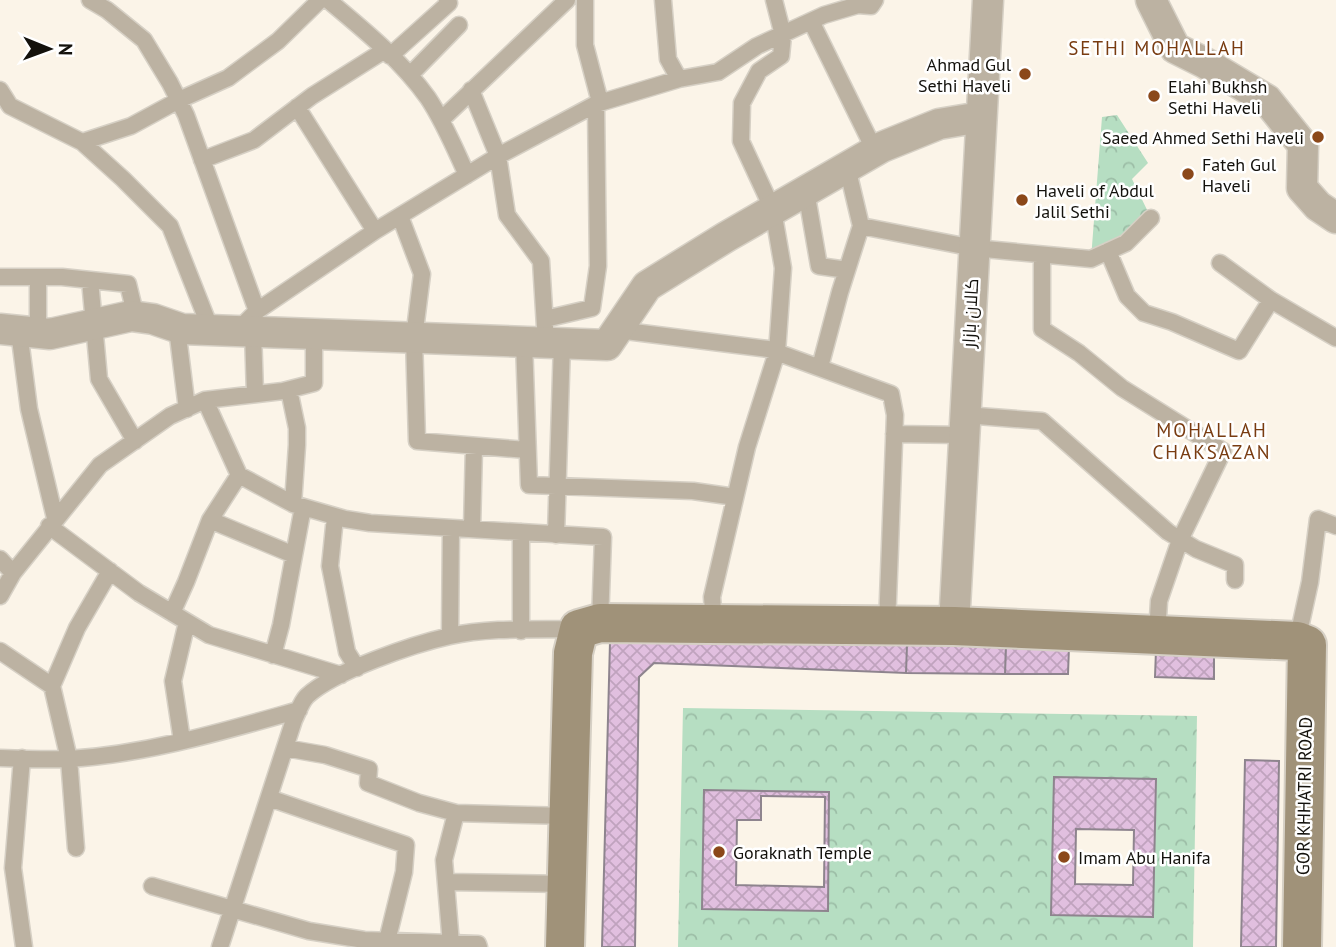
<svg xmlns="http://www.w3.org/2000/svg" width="1336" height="947" viewBox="0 0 1336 947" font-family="'PT Sans',Cairo,sans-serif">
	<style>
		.park { fill: url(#park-crowns); fill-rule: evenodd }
		.building { fill: url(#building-cross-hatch); stroke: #8e848e; stroke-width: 2; fill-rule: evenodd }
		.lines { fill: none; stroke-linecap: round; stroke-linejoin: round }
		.lane-casing { stroke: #d6d0c5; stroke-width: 19 }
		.street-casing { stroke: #d6d0c5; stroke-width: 33 }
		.secondary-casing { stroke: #d6d0c5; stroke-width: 42 }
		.lane { stroke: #bcb2a2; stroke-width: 16 }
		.street { stroke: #bcb2a2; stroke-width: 30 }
		.secondary { stroke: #a09279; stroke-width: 38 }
		.poi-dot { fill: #8b481a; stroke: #fff; stroke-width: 2.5 }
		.labels { text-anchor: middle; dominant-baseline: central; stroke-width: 5; stroke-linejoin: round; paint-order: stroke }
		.poi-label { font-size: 18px; fill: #13110c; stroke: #fff; text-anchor: start }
		.street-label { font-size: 18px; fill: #13110c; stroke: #fff }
		.neighbourhood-label { font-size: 19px; letter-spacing: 2px; fill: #793c11; stroke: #fff }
	</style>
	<defs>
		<pattern id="park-crowns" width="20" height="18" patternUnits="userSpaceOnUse" patternTransform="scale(1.75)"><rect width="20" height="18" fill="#b6dec2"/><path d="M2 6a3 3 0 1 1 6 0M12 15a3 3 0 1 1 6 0" fill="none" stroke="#9cbda6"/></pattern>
		<pattern id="building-cross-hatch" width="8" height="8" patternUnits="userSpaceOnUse" patternTransform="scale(1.75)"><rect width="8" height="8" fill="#e1bfdf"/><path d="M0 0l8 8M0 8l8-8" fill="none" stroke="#c0a3be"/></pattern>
	</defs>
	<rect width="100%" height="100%" fill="#fbf4e8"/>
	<path class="park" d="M1117,115L1148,163L1132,179L1151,218L1091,259L1102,117Z
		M683,708L1197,716L1193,947H678ZM1054,777L1156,779L1153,917L1051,915ZM704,790L829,792L828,911L702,909Z"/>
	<path class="building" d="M925,631L1006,642L1005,674L906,673L907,645Z
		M626,634L907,645L906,673L654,663L639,677L635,947H602L610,642Z
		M1006,647H1069L1068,674H1005Z
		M1156,650L1214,652V679L1155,677Z
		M1245,760L1279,761L1276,947H1241Z
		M1054,777L1156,779L1153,917L1051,915ZM1076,829L1134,830L1133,885L1075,884Z
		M704,790L829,792L828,911L702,909ZM761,796L825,797L824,887L736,885L737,820H761Z"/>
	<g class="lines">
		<g class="lane-casing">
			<path id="lane" d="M90,0L107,10L144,40L170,83L186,115L257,311
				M328,0C364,30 401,60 428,98C444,122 455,149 467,175
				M585,0V45L600,102
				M663,0L668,59L679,79
				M811,21L875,151
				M390,56L449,3L447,0
				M410,75L459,25
				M0,90L10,106L82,142L123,179L170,226L211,330
				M471,90L498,156L507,215L541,261L546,343
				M297,107L375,231
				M441,120L567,0
				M82,142L131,126L179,100L228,78L278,41L320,0
				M202,160L254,140L312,96L385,50
				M847,167L861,226
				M806,191L819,266L847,270
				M400,216L422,274L414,338L417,441L527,450
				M1108,251L1127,296L1144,313L1172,322L1239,351L1271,300
				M1042,255V329L1079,353L1122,388L1223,451L1180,540L1159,601L1157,635
				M1220,263L1271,300L1336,338
				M0,277H62L128,284L136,317
				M90,280L99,379L135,441
				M545,319L592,308L598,266L596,104
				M177,328L187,409
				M618,330L768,349L891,394L895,415L887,625
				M19,331L29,409L55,518
				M237,331L257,311L375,231L498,156L596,104L679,79L718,72L757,46L824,15L858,5L871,6L875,0
				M253,332L255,394
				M38,333V277
				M524,342L529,485L693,491L735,497
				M820,367L840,292L861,226L974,248L1091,259L1126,243L1151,218
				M289,390L297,428V445L293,504L345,519L370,523L603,537L600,623
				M205,400L239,475L293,504
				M965,415L1042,421L1168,532L1196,549L1235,565V580
				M894,434L964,435
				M335,517L330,566L347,652L357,668
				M210,520L294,555
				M49,526L139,593L209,635L341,675
				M472,529L474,446
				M556,535L562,343
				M0,559L13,573
				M0,596L13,573L100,465L170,416L205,400L283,391L314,383V334
				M172,613L186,582L210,520L239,475
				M714,624L712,597L747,447L777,352L783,268L773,210L741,141L742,103L759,71L781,56L783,35L774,0
				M521,631V532
				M450,636L451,528
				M1297,641L1310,582L1318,519L1336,526
				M0,651L52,686L69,759L76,848
				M273,655L281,625L303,507
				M52,686L77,628L110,571
				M182,741L173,681L187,622
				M285,748L325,755L369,769L368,783L419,803L456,813L444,860L451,944
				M0,758C23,759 47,760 69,759C148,754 224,731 299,710
				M22,758L13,868L24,947
				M269,798L406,845L404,872L387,941
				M456,813L569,816
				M446,882L567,884
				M152,886L309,931L364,940L478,944L479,947
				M220,947L294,720C298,712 301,702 307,696C334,671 414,644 450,636C492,627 537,630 579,629"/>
		</g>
		<g class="street-casing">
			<path id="street" d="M1151,0L1175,48L1205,63L1267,100L1303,145L1302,188L1318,206L1336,218
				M0,329L50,334L131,316L153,319L182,329L607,345L647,286L726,237L882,147L939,124L981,117
				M954,626L988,0"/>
		</g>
		<g class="secondary-casing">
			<path id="secondary" d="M565,947L573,653L579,629L600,623L954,626L1297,641L1307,645L1302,947"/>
		</g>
		<use href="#lane" class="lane"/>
		<use href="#street" class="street"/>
		<use href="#secondary" class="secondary"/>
	</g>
	<g class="poi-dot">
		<circle cx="1025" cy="74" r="7"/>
		<circle cx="1154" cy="96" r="7"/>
		<circle cx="1318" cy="137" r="7"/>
		<circle cx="1188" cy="174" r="7"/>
		<circle cx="1022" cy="200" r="7"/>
		<circle cx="719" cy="852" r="7"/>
		<circle cx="1064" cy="857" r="7"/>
	</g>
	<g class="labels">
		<g class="poi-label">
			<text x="1011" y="64" text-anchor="end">Ahmad Gul<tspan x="1011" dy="21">Sethi Haveli</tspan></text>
			<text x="1168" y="86">Elahi Bukhsh<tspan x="1168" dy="21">Sethi Haveli</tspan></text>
			<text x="1304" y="137" text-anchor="end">Saeed Ahmed Sethi Haveli</text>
			<text x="1202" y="164">Fateh Gul<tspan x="1202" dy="21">Haveli</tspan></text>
			<text x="1036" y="190">Haveli of Abdul<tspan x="1036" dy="21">Jalil Sethi</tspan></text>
			<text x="733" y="852">Goraknath Temple</text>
			<text x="1078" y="857">Imam Abu Hanifa</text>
		</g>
		<g class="street-label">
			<text transform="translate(970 313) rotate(-87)">کالان بازار</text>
			<text transform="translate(1304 796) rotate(-89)">GOR KHHATRI ROAD</text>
		</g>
		<g class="neighbourhood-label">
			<text x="1157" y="48">SETHI MOHALLAH</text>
			<text x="1212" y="430">MOHALLAH<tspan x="1212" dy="22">CHAKSAZAN</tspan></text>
		</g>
	</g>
	<g transform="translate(49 49) rotate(91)" stroke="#ffffff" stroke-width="5" paint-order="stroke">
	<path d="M0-5L12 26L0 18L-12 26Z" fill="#13110c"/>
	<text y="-10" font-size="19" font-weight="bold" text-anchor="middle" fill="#13110c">N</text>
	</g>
</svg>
